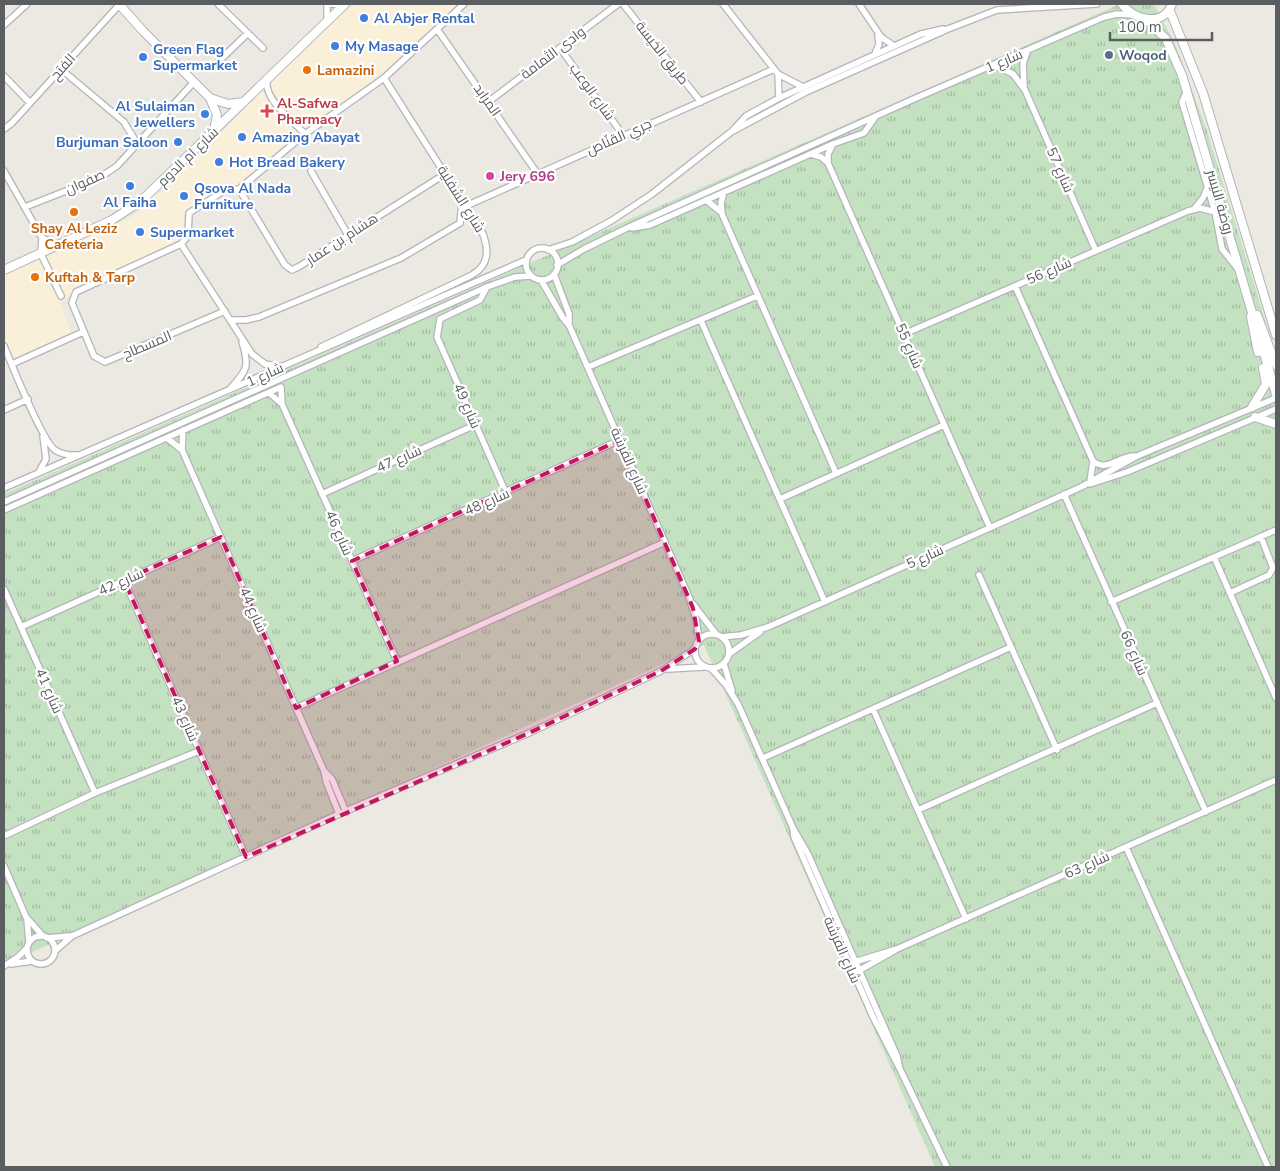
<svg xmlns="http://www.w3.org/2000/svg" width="1280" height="1171" viewBox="0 0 1280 1171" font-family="'Nunito Sans',Cairo,sans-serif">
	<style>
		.commercial { fill: #faefd9 }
		.grass { fill: url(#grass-tufts) }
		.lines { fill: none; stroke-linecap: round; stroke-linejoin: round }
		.street-casing { stroke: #b3b5b8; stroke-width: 8 }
		.secondary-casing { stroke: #b2b5b8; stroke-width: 10 }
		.street { stroke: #fff; stroke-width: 5.5 }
		.secondary { stroke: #fff; stroke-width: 8 }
		.marked { fill: #c2185b; fill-opacity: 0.2; stroke: #c2185b; stroke-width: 4; stroke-dasharray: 10 6; stroke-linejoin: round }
		.shop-dot { fill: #3f7fe0; stroke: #fff; stroke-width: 2 }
		.service-dot { fill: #5c6f8a; stroke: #fff; stroke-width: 2 }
		.food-dot { fill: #e8710a; stroke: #fff; stroke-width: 2 }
		.health-dot { fill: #e0444e; stroke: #fff; stroke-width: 2 }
		.hotel-dot { fill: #d1479c; stroke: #fff; stroke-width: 2 }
		.labels { text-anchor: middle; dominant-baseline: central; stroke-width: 4.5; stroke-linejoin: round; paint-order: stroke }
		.shop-label { font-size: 14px; font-weight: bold; fill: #366cbe; stroke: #fff; text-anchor: start }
		.street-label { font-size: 14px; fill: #5b5e61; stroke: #fff }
		.service-label { font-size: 14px; font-weight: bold; fill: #4e5e75; stroke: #fff; text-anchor: start }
		.food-label { font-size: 14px; font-weight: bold; fill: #c56008; stroke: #fff; text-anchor: start }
		.health-label { font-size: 14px; font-weight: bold; fill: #be3a42; stroke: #fff; text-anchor: start }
		.hotel-label { font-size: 14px; font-weight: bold; fill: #b23c85; stroke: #fff; text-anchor: start }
	</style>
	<defs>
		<pattern id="grass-tufts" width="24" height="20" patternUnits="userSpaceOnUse" patternTransform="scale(1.25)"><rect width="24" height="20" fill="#c4e1c1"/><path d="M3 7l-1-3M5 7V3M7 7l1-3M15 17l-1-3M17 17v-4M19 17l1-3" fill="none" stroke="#a2baa0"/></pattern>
	</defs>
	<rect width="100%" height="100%" fill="#ece9e2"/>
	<path class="commercial" d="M353,4H458L391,65L347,101L305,129L272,91L270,83Z
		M262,91L299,133L234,187L223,186L184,215L183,238L176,246L60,301L71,333L10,362L4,347V276L133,216L181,173Z"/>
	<path class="grass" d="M1120,4H1154L1175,44L1206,128L1276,355V1167H935L704,645L4,965V494Z"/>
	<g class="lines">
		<g class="street-casing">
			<path id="street" d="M218,4L263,48
				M327,4V21
				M331,4L344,5
				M623,4L701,102
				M723,4L778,74L803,87
				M859,4L881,37L894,46
				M4,25L27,4
				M437,29L537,173
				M560,48L623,135
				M875,54L879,44L878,35
				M219,61L248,33
				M994,65L1013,74L1025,90L1096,251
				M62,70L124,122L138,145
				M778,74L779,98
				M4,76L30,103
				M267,80C264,100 292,120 305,134
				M1024,86L1023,64L1027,52
				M1187,91L1182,102L1215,212L1222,249L1238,269
				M488,102L618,4
				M4,129L12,123L120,4
				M733,130L746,116L779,98L921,34L943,29
				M833,144L828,154V163L990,528
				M811,154L821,157L828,163
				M4,171L42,238L59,245
				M311,171L348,235
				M445,174L300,266L292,270L285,265L239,189L305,134L384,78L464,4
				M724,192L721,203L722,214L836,473
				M706,200L721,212
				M466,206L774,69
				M25,207L99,178L117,166L194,82
				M1195,208L1203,198L1208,186
				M632,228L650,225L833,144L864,133L876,116
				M42,238L41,254L61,296
				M181,244L252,354L265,364L283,367
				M526 264a16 16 0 1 1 32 0a16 16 0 1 1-32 0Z
				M548,250L572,242L611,221L652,194L731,132L806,92L948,29L997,10L1097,4
				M557,265L584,249L627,228L916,98L1104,17L1117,14L1132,15
				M554,274L569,314V325L689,597L696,619L699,641
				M541,280L563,318L569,325
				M1015,286L1093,461L1090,482
				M487,287L480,300L440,319L437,337L506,493
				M225,311L105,362L94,356L72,303L76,292L181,244L188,236L189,213L225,190L239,189
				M230,320H246L259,317L401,258L460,223L462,202
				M701,321L825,602
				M904,334L1188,211L1200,208L1215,212
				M4,346C12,365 42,441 55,450C62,455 70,455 78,455
				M321,347L472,275C489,265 489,251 483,234L384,78
				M12,364L83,332
				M588,367L757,296
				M230,389C247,370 250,367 242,342
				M269,393L282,404
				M4,410L28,399
				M183,430L182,450L324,771L326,781L339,814
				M167,438L182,450
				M1093,461C1107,473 1120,455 1135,456
				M39,472L46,459L43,436
				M1090,484L1127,472L1276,409
				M4,488L526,260
				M322,494L475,425
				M1064,494L1206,812
				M780,499L944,425
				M4,502L487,287L515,277L531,276
				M4,510L281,387L282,404L397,661
				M1214,557L1276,698
				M352,561L620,440
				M979,575L1057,750
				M124,580L246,857
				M4,589L95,793
				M1230,593L1269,575L1273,568L1261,537
				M1111,602L1276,530
				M693,604L716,634
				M21,627L221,537
				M695 651a17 17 0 1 1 34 0a17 17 0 1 1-34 0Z
				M721,637L741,635L768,627L1081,487L1137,456L1276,398
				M729,654L760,632
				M724,664L732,691
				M711,668L726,685L738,704L793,828L808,854L897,1056L900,1069
				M668,669L704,667
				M296,708L665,542
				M873,709L966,919
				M763,758L1011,647
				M324,771L332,779L346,812
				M918,810L1157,703
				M793,828L794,837L873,1017L900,1069L947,1167
				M4,836L95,793L199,751
				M1126,847L1268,1167
				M4,866L26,917L43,936
				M27,919L29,942
				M27 950a14 14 0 1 1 28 0a14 14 0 1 1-28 0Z
				M47,938L70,936
				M55,951L72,936L339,814L529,733L661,671L695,649
				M851,963L897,949
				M11,964L32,961
				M4,966L18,957L27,948
				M853,974L897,949L1276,780"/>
		</g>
		<g class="secondary-casing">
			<path id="secondary" d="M119,4L143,31L210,98L217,115L214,131
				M1122,4C1134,21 1164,27 1172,4
				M1170,11L1203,93L1276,335
				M1147,20L1166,39L1182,75L1276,394
				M210,98L228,104L244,102
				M4,270L112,220L141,201L345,4
				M1257,315L1276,365
				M1251,317L1258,352
				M1252,407L1266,384L1263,368
				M1255,417L1276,424"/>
		</g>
		<use href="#street" class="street"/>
		<use href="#secondary" class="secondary"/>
	</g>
	<path class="marked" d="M620,440L693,608L699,641L695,649L661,671L529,733L246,857L124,580L221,537L296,708L397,661L352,561Z"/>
	<g class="shop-dot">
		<circle cx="364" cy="18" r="5"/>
		<circle cx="335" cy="46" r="5"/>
		<circle cx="143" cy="57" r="5"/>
		<circle cx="205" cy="114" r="5"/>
		<circle cx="242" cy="137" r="5"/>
		<circle cx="178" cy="142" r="5"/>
		<circle cx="219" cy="162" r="5"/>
		<circle cx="130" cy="186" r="5"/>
		<circle cx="184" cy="196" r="5"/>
		<circle cx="140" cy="232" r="5"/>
	</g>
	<circle class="service-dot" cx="1109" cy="55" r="5"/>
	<g class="food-dot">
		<circle cx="307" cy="70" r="5"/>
		<circle cx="74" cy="212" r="5"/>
		<circle cx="35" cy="277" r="5"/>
	</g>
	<path class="health-dot" d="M264.5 103.5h5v5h5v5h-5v5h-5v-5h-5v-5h5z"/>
	<circle class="hotel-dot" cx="490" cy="176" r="5"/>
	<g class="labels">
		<g class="shop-label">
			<text x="374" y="18">Al Abjer Rental</text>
			<text x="345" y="46">My Masage</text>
			<text x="153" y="49">Green Flag<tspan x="153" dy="16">Supermarket</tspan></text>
			<text x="195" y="106" text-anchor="end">Al Sulaiman<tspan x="195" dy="16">Jewellers</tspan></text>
			<text x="252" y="137">Amazing Abayat</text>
			<text x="168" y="142" text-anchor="end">Burjuman Saloon</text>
			<text x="229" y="162">Hot Bread Bakery</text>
			<text x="194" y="188">Qsova Al Nada<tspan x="194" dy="16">Furniture</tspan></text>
			<text x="130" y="202" text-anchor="middle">Al Faiha</text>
			<text x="150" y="232">Supermarket</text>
		</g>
		<g class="street-label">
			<text transform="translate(553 53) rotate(-37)">وادى الثمامة</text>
			<text transform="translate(662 53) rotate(52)">طريق الخيسة</text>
			<text transform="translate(1004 61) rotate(-23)">شارع 1</text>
			<text transform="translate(63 67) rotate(-48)">الفتح</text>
			<text transform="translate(592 92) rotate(54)">شارع الوعب</text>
			<text transform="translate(487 100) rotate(55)">المرابد</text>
			<text transform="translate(619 137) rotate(-24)">جري القنّاص</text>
			<text transform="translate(188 157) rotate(-44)">شارع ام الدوم</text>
			<text transform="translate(1060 170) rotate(66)">شارع 57</text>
			<text transform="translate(85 182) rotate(-24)">صفوان</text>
			<text transform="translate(461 199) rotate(58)">شارع الشفلية</text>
			<text transform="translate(1220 202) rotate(74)">روضة النيسر</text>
			<text transform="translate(342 239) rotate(-33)">هشام بن عمار</text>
			<text transform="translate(1049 271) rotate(-24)">شارع 56</text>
			<text transform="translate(147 345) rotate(-23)">المسطاح</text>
			<text transform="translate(909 346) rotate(66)">شارع 55</text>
			<text transform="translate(265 375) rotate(-24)">شارع 1</text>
			<text transform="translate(467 406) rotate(66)">شارع 49</text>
			<text transform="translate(399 459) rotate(-24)">شارع 47</text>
			<text transform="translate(629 461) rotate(66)">شارع الفرشة</text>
			<text transform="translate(487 502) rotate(-24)">شارع 48</text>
			<text transform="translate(339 533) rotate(66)">شارع 46</text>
			<text transform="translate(925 557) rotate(-24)">شارع 5</text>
			<text transform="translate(121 582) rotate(-24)">شارع 42</text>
			<text transform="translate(253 610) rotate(66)">شارع 44</text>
			<text transform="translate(1134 653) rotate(66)">شارع 66</text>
			<text transform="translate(49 691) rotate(66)">شارع 41</text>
			<text transform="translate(185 719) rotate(66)">شارع 43</text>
			<text transform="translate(1087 865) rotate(-24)">شارع 63</text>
			<text transform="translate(842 950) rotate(66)">شارع الفرشة</text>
		</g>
		<g class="service-label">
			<text x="1119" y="55">Woqod</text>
		</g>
		<g class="food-label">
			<text x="317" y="70">Lamazini</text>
			<text x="74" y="228" text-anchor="middle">Shay Al Leziz<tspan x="74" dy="16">Cafeteria</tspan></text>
			<text x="45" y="277">Kuftah &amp; Tarp</text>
		</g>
		<g class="health-label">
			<text x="277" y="103">Al-Safwa<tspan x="277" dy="16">Pharmacy</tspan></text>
		</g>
		<g class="hotel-label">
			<text x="500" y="176">Jery 696</text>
		</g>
	</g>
	<rect width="1280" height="1171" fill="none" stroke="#5b5e61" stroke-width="10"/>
	<path d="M1110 32v8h102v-8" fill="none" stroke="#5b5e61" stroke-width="2.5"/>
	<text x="1118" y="32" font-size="15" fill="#5b5e61" stroke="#ffffff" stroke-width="4" paint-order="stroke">100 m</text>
</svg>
